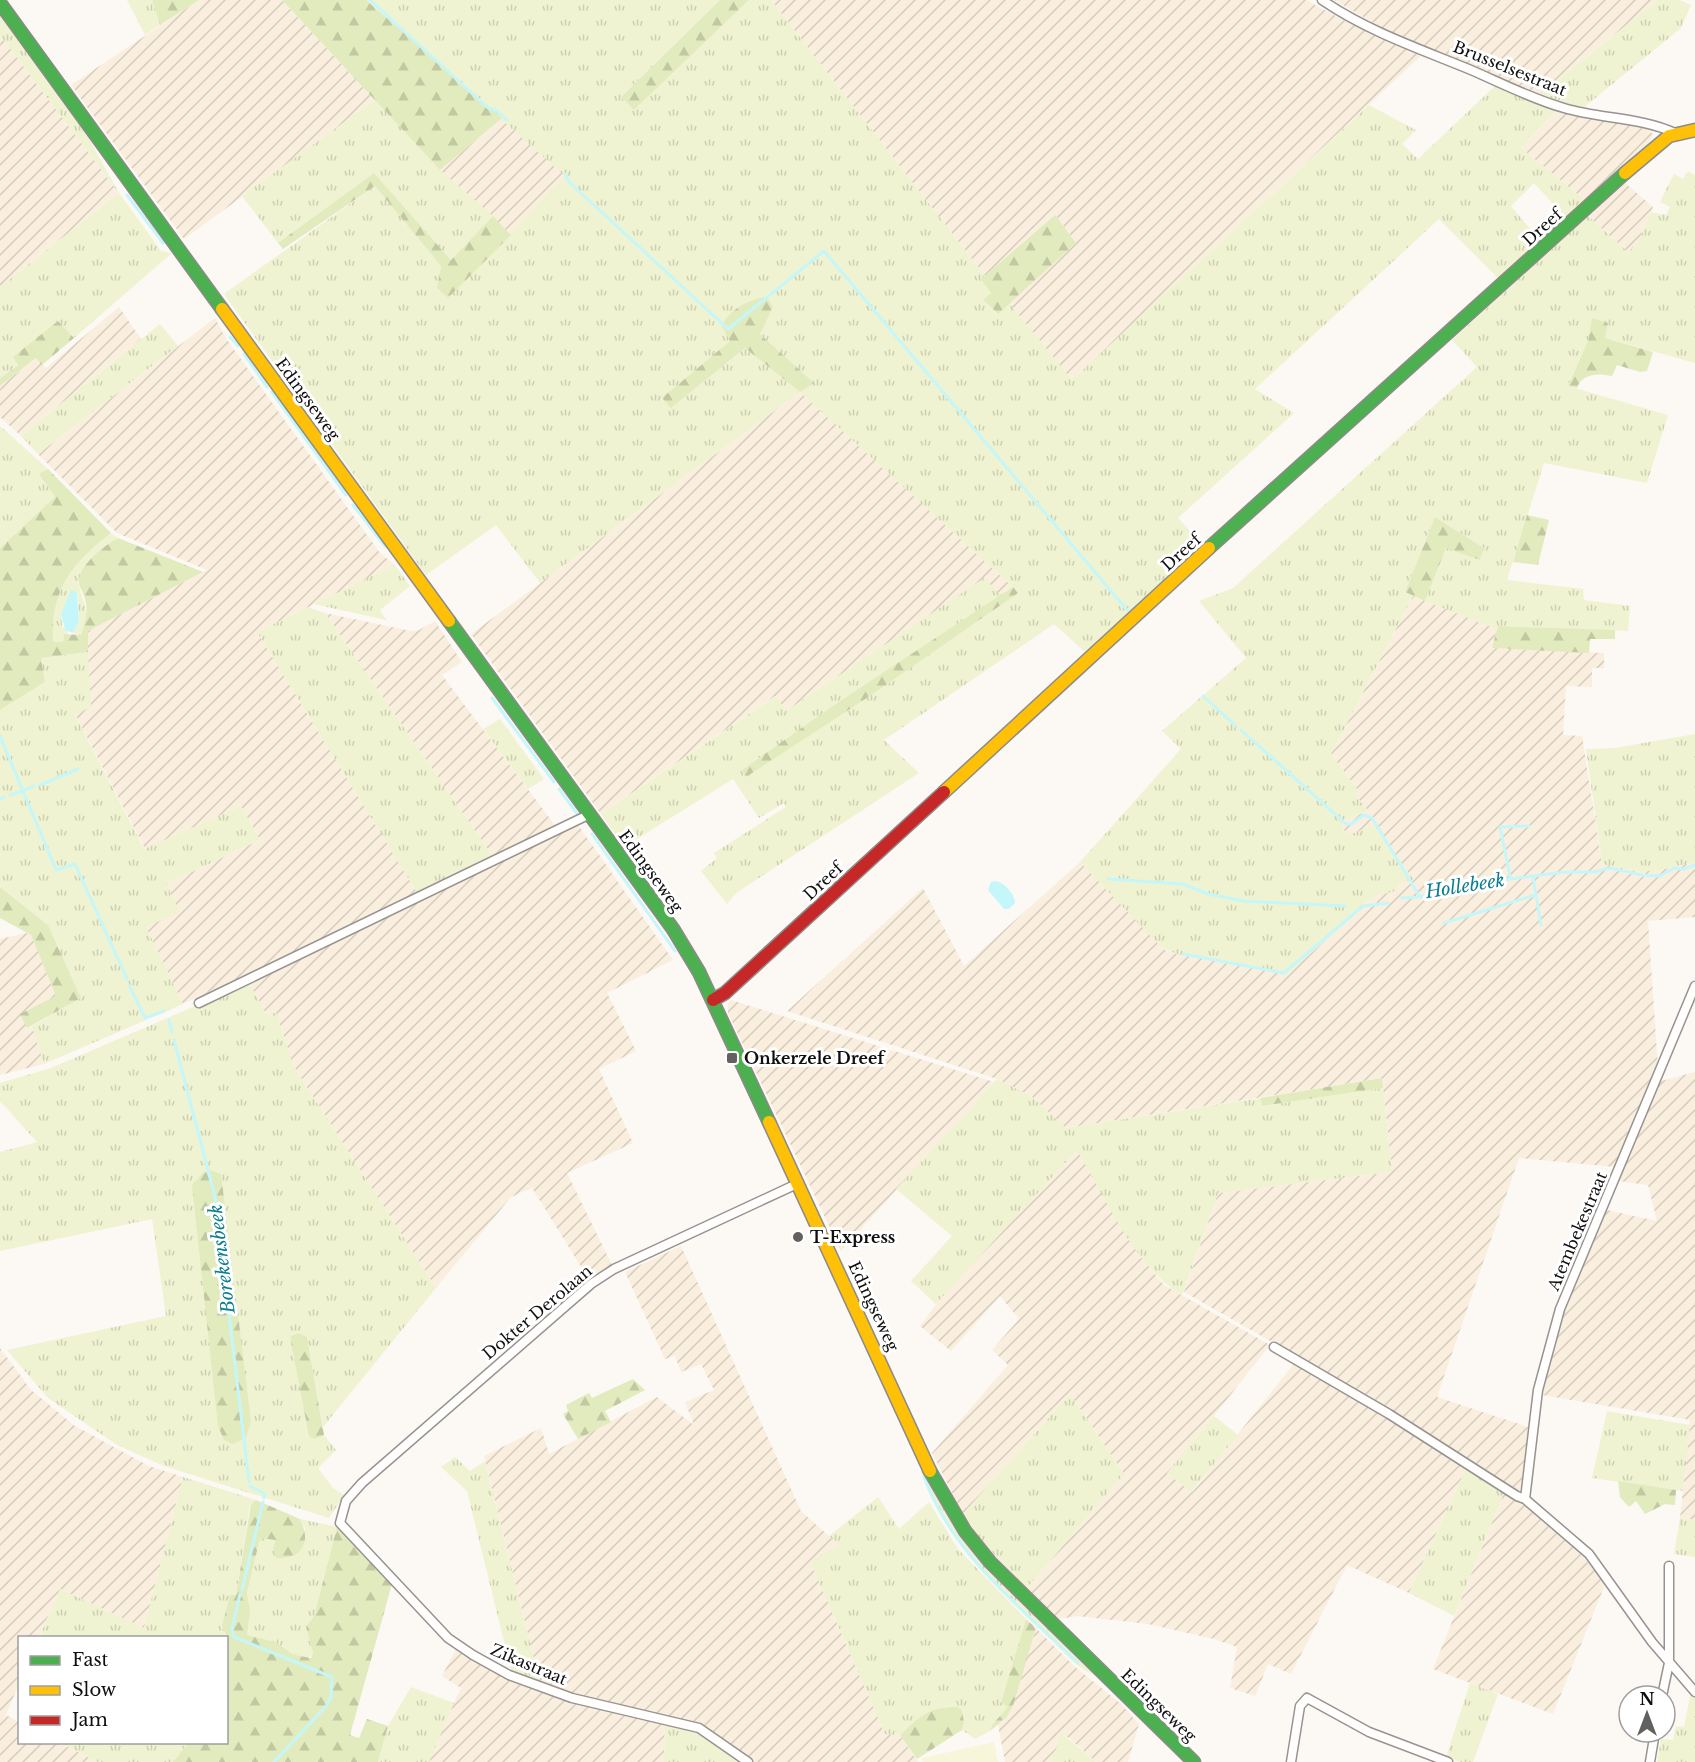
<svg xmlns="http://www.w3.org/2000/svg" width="1695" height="1762" viewBox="0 0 1695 1762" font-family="'Libre Baskerville',serif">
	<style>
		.farmland { fill: url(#farmland-furrows) }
		.grass { fill: url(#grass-tufts); fill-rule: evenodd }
		.forest { fill: url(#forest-firs) }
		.pitch { fill: #f7f6db }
		.water { fill: #c5f7fa }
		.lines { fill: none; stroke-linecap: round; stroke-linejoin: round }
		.stream { stroke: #c5f7fa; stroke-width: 3 }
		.street-casing { stroke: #969492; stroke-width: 11 }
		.fast-casing { stroke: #8c8b89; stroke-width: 15 }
		.slow-casing { stroke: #8c8b89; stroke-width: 15 }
		.jam-casing { stroke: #8c8b89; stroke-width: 15 }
		.street { stroke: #fffefd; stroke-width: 8 }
		.fast { stroke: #4caf50; stroke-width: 12 }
		.slow { stroke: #ffc107; stroke-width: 12 }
		.jam { stroke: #c62828; stroke-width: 12 }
		.poi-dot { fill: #62615f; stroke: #fff; stroke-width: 2 }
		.labels { text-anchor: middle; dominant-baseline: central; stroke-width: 6; stroke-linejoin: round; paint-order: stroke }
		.street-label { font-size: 16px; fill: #0f0f0f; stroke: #fff }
		.poi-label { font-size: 16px; font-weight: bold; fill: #0f0f0f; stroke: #fff; text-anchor: start }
		.water-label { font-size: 18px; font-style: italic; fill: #0a7e90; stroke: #fff }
	</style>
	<defs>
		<pattern id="farmland-furrows" width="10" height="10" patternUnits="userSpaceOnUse" patternTransform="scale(1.5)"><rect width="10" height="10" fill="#faefde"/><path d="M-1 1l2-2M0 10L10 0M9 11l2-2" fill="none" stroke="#d5ccbd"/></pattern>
		<pattern id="grass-tufts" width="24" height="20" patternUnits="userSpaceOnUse" patternTransform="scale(1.5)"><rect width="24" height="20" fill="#eff3d1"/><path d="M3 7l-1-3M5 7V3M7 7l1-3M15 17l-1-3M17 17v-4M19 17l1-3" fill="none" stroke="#cccfb2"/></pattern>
		<pattern id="forest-firs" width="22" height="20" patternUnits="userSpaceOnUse" patternTransform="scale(1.5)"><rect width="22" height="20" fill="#e2ebbe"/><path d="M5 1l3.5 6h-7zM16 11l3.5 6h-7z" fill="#c1c8a2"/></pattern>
	</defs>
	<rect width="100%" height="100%" fill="#fcf8f4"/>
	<path class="farmland" d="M199,0H282L375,100L184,239L71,85Z
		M771,0H1306L1345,21L1423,54L1072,381L1009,303L1076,243L1055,215L985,276Z
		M1334,0H1658L1540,94L1386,30Z
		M0,35L119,193L0,287Z
		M1556,111L1647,126L1653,135L1648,144L1587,202L1521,148Z
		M502,118L566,176L511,235L440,170Z
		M1624,182L1653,207L1636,247L1629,253L1588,216Z
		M119,307L141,339L21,436L0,417V386L37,358L46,368Z
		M215,318L225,337L380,553L395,565L257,632L418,894L183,1004L146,927L166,884L260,840L241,806L145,849L75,714L88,631L207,570L117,533L38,454Z
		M800,392L1013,587L1002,596L984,579L786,711L775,696L601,814L471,634Z
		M1413,596L1497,629L1492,648L1604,653V668H1592V687L1566,686L1563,735L1582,736L1602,864L1637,871H1655L1695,862V917L1648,921L1658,1068L1616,1167L1519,1158L1437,1397L1531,1428L1520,1490L1515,1491L1392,1410L1184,1292L1218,1193L1392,1172L1382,1078L1066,1128L1031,1096L997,1079L787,1011L923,888L964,966L1080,862L1165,950L1177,954L1287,974L1361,909L1359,906L1378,895L1396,891L1343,829V821L1368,811L1355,794L1358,791L1331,754Z
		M325,613L411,631L419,630L435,621L462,662L442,675L557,828L493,857Z
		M578,825L673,960L607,993L636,1051L599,1069L633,1143L567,1173L612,1265L588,1278L532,1188L511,1197L436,1288L294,1067L276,1013L266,1014L249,983Z
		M26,933L31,935L56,996L27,1028L32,1026L44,1064L0,1075V939Z
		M731,1000L994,1082L841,1251L728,1013V1004Z
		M1695,1072V1520L1680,1518L1690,1420L1542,1395L1556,1332L1607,1210L1657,1221L1648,1185L1619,1181L1661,1081Z
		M1077,1149L1137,1252L1164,1285L1270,1345L1168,1474L1192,1492L1296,1361L1467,1466L1409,1593L1347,1565L1291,1674L1268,1664L1255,1696L1230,1688L1237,1647L1214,1639L1148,1624L1078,1616L1058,1619L1027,1588L1124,1474L1070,1394L963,1514L932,1453L1008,1365L992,1350L1019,1319L1000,1296L951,1351L920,1326L936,1304Z
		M681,1246L801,1511L839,1545L810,1561L885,1734L900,1735L918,1762H752L700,1725L608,1705L540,1684L484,1456L541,1428L549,1454L657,1397L694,1425L685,1402L714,1390L701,1364L681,1372L675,1356L665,1359L625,1272Z
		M0,1348L31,1390L75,1426L149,1466L183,1477L144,1628L60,1589L39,1637L20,1638L19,1684L6,1715L19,1722L20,1742L60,1743L98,1762H0Z
		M1505,1490L1522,1501L1571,1544L1606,1582L1553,1714L1433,1669Z
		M1036,1628L1074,1666L1121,1704L1139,1724L1128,1762H1096L1069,1738L1061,1734L1051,1762H1005L998,1725L1007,1717L1014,1703Z
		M456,1649L474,1659L572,1702L665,1721L664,1762H429L441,1729L461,1688L442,1676Z"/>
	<path class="grass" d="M127,0H152L160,25L145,35Z
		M366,0H720L621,97L634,110L749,0H771L985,276L982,279L991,293L983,300L997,314L1009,303L1072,380L1369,105L1416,130L1402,144L1418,159L1496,85L1556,111L1521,148L1587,202L1568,220L1534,183L1511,206L1541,242L1500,280L1439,219L1255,389L1294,413L1178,518L1202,545L1086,653L1054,624L884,740L919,773L736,893L727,904L701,871L717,858L714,853L786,807L784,803L759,818L733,779L624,847L601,814L776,696L786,711L984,578L1002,596L834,705L742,770L746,776L870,696L1018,592L800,392L540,583L496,525L426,575L224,294L375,186L441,266L437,288L448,298L565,176ZM773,307L760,334L813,383L800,392L745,348L672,407L662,399Z
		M1658,0H1680L1691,5L1681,28L1583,108L1567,105L1540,94Z
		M0,16L89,139L119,193L161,251L172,253L74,338L58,321L14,357L18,364L0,378V287L119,193L0,35Z
		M375,100L440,170L493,216L451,260L374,173L278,243L242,196Z
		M1688,171L1695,175V363L1605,338L1593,318L1588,341L1568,386L1668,415L1647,483L1544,463L1507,580L1583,589L1584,600L1630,606L1628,631L1498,626L1497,629L1425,601L1446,547L1480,560L1484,548L1435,517L1405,592L1413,596L1331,754L1359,792L1355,794L1368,811L1343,821V830L1349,835L1374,825L1414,880L1398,883L1396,891L1378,895L1359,906L1361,910L1287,974L1177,954L1161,947L1080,862L1181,749L1162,731L1246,658L1199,601L1233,588L1477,367L1452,340L1588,216L1629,253L1633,246L1636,247L1651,212L1666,215L1670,207L1660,202L1674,174L1683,179Z
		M160,324L178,346L38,454L21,436Z
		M0,426L48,469L40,474L55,497L0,548Z
		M111,533L118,538C98,548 87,564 78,583L88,616L81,635L73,633L79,622L78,594L61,614L62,626L69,633L64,634L63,642H53C51,589 71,564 111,533Z
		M395,565L410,586L380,610L386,620L314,604Z
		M308,607L325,613L493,857L418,894L257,632Z
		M88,652L91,707L75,715L144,849L241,806L260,840L166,884L180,912L146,927L183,1004L44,1064L32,1026L81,998L48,925L0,887V710L45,682L41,658Z
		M500,719L544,779L528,789L483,729Z
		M1695,734V862L1655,871H1637L1602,864L1586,749L1615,748Z
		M249,983L266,1014L276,1013L294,1067L436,1288L323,1427L307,1337L315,1439L324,1435L336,1450L318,1468L333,1488L344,1495L329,1518L164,1466L117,1445L48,1398L7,1350L166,1316L152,1219L0,1251V1152L37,1142L0,1101V1083L51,1068Z
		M997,1079L1031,1096L1066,1128L1260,1098L1262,1106L1383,1088L1392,1172L1218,1193L1182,1296C1132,1263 1107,1200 1077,1150L936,1304L911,1281L952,1236L896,1189Z
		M1070,1394L1124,1474L1027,1588L984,1544L963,1514Z
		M1607,1411L1690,1425L1683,1491L1592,1478Z
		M1214,1416L1238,1435L1191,1492L1167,1473Z
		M455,1457L470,1471L485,1461L540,1684L512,1674L467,1491L441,1467Z
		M1467,1466L1505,1490L1454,1616L1409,1593Z
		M920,1470L926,1471L948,1515L968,1545L1094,1672V1675C1076,1668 1062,1650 1048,1637C995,1585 948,1541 920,1470Z
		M183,1477L256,1500L250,1504L236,1595L222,1626L228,1639L227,1646L226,1638H39L60,1589L144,1628Z
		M878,1497L899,1529L929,1502L958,1549L1026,1619L1001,1702L1009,1707L992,1725L990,1731L975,1739L962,1730L964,1723L957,1707C927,1707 921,1716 900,1735L885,1734L810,1561L839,1545L829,1536Z
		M1680,1518L1695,1520V1557L1674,1554Z
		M300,1519L337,1527L314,1616L306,1627L313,1653L308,1659L294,1655L275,1643L247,1636L245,1630L250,1610L247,1594L260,1537L304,1542L305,1528Z
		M1470,1683L1498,1694L1473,1762H1460L1446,1757Z
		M411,1687L454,1703L429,1762H378L388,1726Z
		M1691,1691L1695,1695V1762H1657L1661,1739L1673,1740L1676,1726L1684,1727Z
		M665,1721L695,1729L742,1762H664Z
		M1061,1733L1096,1762H1051Z
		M60,1743H188L173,1762H98Z"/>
	<path class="forest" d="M152,0H199L160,25Z
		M282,0H366L502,118L440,170Z
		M720,0H749L634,110L621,97Z
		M374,173L451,260L493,216L511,235L448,298L437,288L441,266L375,186L283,249L278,243Z
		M1055,215L1076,243L998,314L983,300L991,293L981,279Z
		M767,297L773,307L760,334L814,383L800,392L745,348L671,408L662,398L730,341L722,326C729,309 750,299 767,297Z
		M1592,318L1608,323L1605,338L1653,352L1647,371L1640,372L1617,365L1612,376C1599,373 1582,373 1577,388L1568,386L1588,341Z
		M58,321L74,338L42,365L36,358L0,386V378L18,365L13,357Z
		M48,469L111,533C71,564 51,589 53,642H63L64,634L81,635C87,619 89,609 83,593C82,590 79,587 79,584C76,567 105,545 118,538L203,572L88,631V652L41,658L45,682L0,710V548L55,497L39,474Z
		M1527,515L1549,520L1538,565L1513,562Z
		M1435,517L1484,548L1480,560L1446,548L1425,601L1405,592Z
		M1013,587L1018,593L870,696L746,777L742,770L834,705Z
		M1498,626L1615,630V639H1590L1589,653L1492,648Z
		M0,887L48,925L81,998L27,1028L20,1014L56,996L31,935L0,918Z
		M1382,1078L1383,1088L1262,1106L1260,1098Z
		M210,1170L221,1174L251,1422L246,1438L233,1444L224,1440L218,1426L192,1185L202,1174Z
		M298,1333L307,1337L324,1435L315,1439L309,1436L291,1342V1336Z
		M633,1379L645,1390L605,1411L611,1422L578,1439L563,1414L568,1411L566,1405L589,1393L592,1398Z
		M1618,1481L1676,1490L1675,1505L1665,1504L1645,1514L1636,1501L1629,1507L1620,1497Z
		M256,1500L300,1519C312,1542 302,1560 276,1558L273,1548L276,1540L260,1538L247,1593L250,1610L247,1635L275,1642L294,1655L311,1658L313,1653L306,1627L314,1616L337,1527L347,1534L392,1584L350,1735L359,1738L367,1719L388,1726L378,1762H173L188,1743L226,1742L228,1639L222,1626L230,1595H236L251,1504Z
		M1026,1619L1036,1628L1014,1703L1007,1717L990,1731L992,1725L1008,1707L1001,1702Z
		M957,1707L962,1710L964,1723L962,1730L917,1759L900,1735C921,1716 927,1707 957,1707Z"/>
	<path class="pitch" d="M994,1742L998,1762H923L922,1758Z"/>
	<path class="water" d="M71,590L77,592L79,622L73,633L65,630L61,614Z
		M995,881C1004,882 1015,894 1015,903L1009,909H1004L988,890L991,882Z"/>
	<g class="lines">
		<path class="stream" d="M370,0L487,107L497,111L507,120
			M565,174L569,182L728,329L824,251L1127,610
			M127,195L163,243
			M230,337L238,346
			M244,354L267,387
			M272,392L346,495
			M353,505L385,546
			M1203,696L1236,726
			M492,698L554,782
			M1241,730L1346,824H1352L1363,815L1372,818L1420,897L1462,885L1565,872H1594L1610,868L1642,875L1660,876L1674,868L1684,869L1695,865
			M0,736L23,791L34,786
			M40,785L78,769
			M559,789L578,815
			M10,795L23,791L56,870L75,864L127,979
			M0,799L4,797
			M592,834L675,951
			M1510,876L1500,827L1529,826
			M1533,877L1541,925
			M1108,879L1183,884L1208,894L1244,901L1345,906
			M1402,898L1420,897
			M1444,923L1535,895
			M1183,954L1284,973L1363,906L1388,903
			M129,985L145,1018L164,1011
			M169,1020L172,1032
			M174,1040L215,1197L249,1482
			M924,1477C953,1555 1020,1607 1078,1663
			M250,1486L265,1494L264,1498
			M242,1590L263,1502
			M240,1594L232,1629L234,1637L332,1677L331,1697L327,1705L274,1762"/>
		<g class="street-casing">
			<path id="street" d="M1322,0C1367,31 1420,49 1471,70C1501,83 1532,99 1564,108C1601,119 1640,117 1675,133
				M199,1003L590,814
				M1274,1347L1389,1414L1517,1496L1525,1499L1589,1554L1652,1642L1695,1692
				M1525,1499L1538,1390L1560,1309L1695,986
				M1662,1696L1669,1663V1566
				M748,1762L699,1728L572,1698L509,1675L473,1655L448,1638L340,1523L346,1501L362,1483L591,1284L614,1269L799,1183
				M1291,1762L1300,1706L1307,1698L1369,1732L1448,1762
				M1650,1762L1655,1732"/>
		</g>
		<g class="fast-casing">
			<path id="fast" d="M0,3L222,309
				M1209,548L1625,173
				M449,621L673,929L699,972L769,1122
				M930,1471L965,1531L990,1562L1194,1762"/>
		</g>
		<g class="slow-casing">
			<path id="slow" d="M1625,173L1669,136L1695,130
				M222,309L449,621
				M944,792L1209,548
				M769,1122L930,1471"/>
		</g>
		<g class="jam-casing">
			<path id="jam" d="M713,1000L725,993L944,792"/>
		</g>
		<use href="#street" class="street"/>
		<use href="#fast" class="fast"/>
		<use href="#slow" class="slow"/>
		<use href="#jam" class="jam"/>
	</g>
	<g class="poi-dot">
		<rect x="726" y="1052" width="12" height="12" rx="3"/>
		<circle cx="798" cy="1237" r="6"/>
	</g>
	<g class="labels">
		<g class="street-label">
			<text transform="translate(1510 68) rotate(22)">Brusselsestraat</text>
			<text transform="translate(1542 227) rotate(-42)">Dreef</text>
			<text transform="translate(308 399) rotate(54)">Edingseweg</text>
			<text transform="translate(1181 552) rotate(-42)">Dreef</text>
			<text transform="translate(651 871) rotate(54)">Edingseweg</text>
			<text transform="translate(823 881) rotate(-43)">Dreef</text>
			<text transform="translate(1577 1231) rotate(-67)">Atembekestraat</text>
			<text transform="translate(874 1306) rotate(65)">Edingseweg</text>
			<text transform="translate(537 1312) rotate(-40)">Dokter Derolaan</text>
			<text transform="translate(529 1664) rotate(23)">Zikastraat</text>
			<text transform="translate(1159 1705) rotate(44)">Edingseweg</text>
		</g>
		<g class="poi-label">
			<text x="744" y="1058">Onkerzele Dreef</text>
			<text x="810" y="1237">T-Express</text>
		</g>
		<g class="water-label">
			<text transform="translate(1465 886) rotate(-9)">Hollebeek</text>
			<text transform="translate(222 1259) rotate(-97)">Borekensbeek</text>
		</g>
	</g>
	<rect x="18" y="1636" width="210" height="108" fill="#ffffff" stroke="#9f9f9f" stroke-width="1.5"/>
	<rect x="30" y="1656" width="30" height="9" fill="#4caf50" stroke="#9f9f9f" stroke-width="1.5"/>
	<text x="72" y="1666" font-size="18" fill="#0f0f0f">Fast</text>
	<rect x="30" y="1686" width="30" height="9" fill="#ffc107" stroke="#9f9f9f" stroke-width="1.5"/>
	<text x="72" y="1696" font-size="18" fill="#0f0f0f">Slow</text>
	<rect x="30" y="1716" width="30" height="9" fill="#c62828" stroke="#9f9f9f" stroke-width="1.5"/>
	<text x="72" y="1726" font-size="18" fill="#0f0f0f">Jam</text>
	<g transform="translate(1647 1714)"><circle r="28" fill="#ffffff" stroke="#9f9f9f" stroke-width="1.5"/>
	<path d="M0-4.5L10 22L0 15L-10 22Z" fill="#62615f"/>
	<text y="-9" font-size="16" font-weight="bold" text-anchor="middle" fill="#0f0f0f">N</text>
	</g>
</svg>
